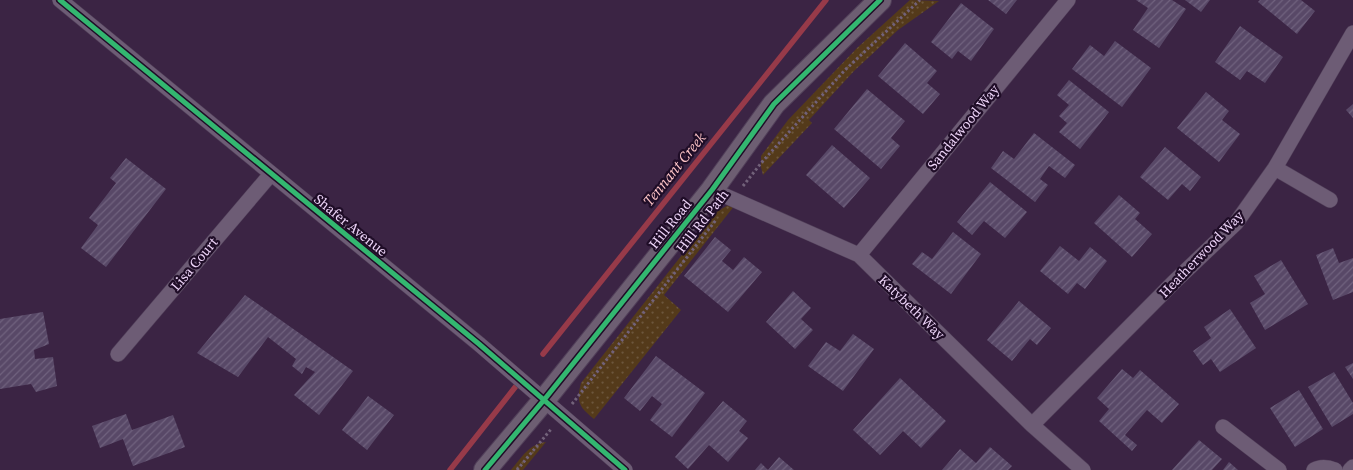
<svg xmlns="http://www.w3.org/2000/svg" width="1353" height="470" viewBox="0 0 1353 470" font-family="'Source Serif 4',serif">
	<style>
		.park { fill: url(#park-dots) }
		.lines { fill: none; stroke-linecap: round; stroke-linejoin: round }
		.stream { stroke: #973a49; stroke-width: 5.5 }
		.building { fill: url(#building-hatch) }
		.minor-casing { stroke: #513f59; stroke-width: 16 }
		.secondary-casing { stroke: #513f59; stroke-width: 24 }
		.path { stroke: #72627a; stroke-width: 3; stroke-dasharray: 2.5 2.5; stroke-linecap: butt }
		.minor { stroke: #6d5c75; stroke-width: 15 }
		.secondary { stroke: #6d5e72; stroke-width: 22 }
		.cycleway-casing { stroke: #1f0d27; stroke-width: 8 }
		.cycleway { stroke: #33b770; stroke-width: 5 }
		.labels { text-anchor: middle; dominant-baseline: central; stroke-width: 4.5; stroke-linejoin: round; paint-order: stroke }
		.street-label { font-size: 14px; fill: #eed5f9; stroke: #1f0d27 }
		.water-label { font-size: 15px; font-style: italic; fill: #fec5c8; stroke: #1f0d27 }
	</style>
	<defs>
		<pattern id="park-dots" width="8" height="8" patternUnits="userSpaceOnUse" patternTransform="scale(1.25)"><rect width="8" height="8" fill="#543a1a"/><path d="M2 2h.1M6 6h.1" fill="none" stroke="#6d563c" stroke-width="1.8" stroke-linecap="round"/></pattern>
		<pattern id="building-hatch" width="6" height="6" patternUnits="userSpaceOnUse" patternTransform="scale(1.25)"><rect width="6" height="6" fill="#584867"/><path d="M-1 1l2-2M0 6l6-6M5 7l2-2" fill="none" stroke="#70627e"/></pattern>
	</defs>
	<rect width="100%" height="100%" fill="#3b2444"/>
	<path class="park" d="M910,0L939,1L898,30L854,71L809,120L812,123L763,175L761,167V156L788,120L857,48Z
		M728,205H735L664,295L681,310L594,419C579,407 576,402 581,383L715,213Z
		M546,442L523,470H511C522,457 529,444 546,442Z"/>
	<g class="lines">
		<path class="stream" d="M543,354L826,0
			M450,470L520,381"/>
	</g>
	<path class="building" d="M988,0H1017L1006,14Z
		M1136,0H1172L1186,9L1159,48L1133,30L1148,8Z
		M1185,0H1210L1201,12Z
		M1260,0H1301L1315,11L1297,34L1258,2Z
		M961,3L994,29L971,61L958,51L952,59L931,42Z
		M1240,26L1283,57L1265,83L1247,71L1240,80L1215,62Z
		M1115,41L1151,68L1122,107L1072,69L1090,45L1104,56Z
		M905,43L937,71L927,83L940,94L923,114L878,76Z
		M1069,80L1109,112L1080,149L1059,132L1067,123L1059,116L1069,105L1057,95Z
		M867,89L905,121L891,138L900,146L881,169L834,129Z
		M1206,92L1229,111L1222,120L1240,134L1219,162L1177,128Z
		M1353,104V118L1346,110Z
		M1034,133L1075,165L1065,178L1049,166L1040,179L1048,185L1035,202L991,168L1003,151L1014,159Z
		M832,145L870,178L844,208L806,175Z
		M1165,147L1201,177L1190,191L1182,184L1168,200L1140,177Z
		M126,158L166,189L106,267L81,248L98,225L89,218L116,183L110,178Z
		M990,182L1027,212L1005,238L984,221L972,235L957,222Z
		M1119,195L1140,213L1135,219L1152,234L1132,257L1094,223Z
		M953,232L981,254L951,294L912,264L922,252L932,259Z
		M715,237L731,250L722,261L733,270L744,257L762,272L728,312L684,276Z
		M1060,246L1079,261L1090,247L1107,261L1085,289L1077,283L1068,294L1040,271Z
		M1333,248L1339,263L1353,258V292L1333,300L1316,255Z
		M1281,260L1308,304L1265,330L1250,303L1265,294L1254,276Z
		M793,291L811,308L801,319L813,330L795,349L766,322Z
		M245,295L353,371L319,415L294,395L315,372L306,367L302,374L292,366L296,359L268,337L238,377L197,353Z
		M1019,301L1051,328L1037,345L1030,339L1012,361L987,340Z
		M1230,309L1256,348L1220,372L1211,359L1203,365L1193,351L1211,338L1204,327Z
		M43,312L49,344L34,350L35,359L53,357L57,386L36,392L31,384L0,389V319Z
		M853,334L874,349L843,391L808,366L826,342L840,351Z
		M656,356L705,393L672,437L650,420L662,404L652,396L640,411L624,398Z
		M1353,363V379L1345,367Z
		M1122,369L1133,378L1140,370L1179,404L1162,423L1147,410L1125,435L1137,445L1132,451L1099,421L1109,409L1097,398Z
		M1334,372L1353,403V414L1332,427L1308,387Z
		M900,378L946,421L921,448L903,431L880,455L853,430Z
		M1299,390L1323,429L1295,447L1270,408Z
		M368,396L394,415L367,450L342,430Z
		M723,401L747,421L739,431L748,438L728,462L709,445L688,469L675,457Z
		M126,414L132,430L173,415L185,447L133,466L123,439L100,448L92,426Z
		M1199,440L1222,459L1212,470H1172Z
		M990,447L1012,466L1008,470H942L960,449L976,463Z
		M779,457L794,470H755L761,463L768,470Z
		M1229,462L1238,470H1223Z"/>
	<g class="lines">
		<g class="minor-casing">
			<path id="minor" d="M60,0L479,344L625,470
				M1275,168L1330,200
				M712,190L859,255L1032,425L1083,470
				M859,255L1068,0
				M118,354L271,174
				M1032,425L1174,282L1236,223L1275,168L1353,33
				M1223,427L1279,470
				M1314,470C1321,466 1328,467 1335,470
				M1350,470L1353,467"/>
		</g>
		<g class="secondary-casing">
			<path id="secondary" d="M485,470L544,400L712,190L774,104L880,0"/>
		</g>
		<path class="path" d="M743,186L762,162L845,70L920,0
			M572,404L716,220
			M517,470L552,428"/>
		<use href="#minor" class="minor"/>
		<use href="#secondary" class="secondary"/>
		<g class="cycleway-casing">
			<path id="cycleway" d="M60,0L479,344L625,470
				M485,470L544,400L712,190L774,104L880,0"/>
		</g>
		<use href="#cycleway" class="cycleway"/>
	</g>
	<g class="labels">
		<g class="street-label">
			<text transform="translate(963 127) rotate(-51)">Sandalwood Way</text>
			<text transform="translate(702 221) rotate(-52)">Hill Rd Path</text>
			<text transform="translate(670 224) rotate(-51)">Hill Road</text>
			<text transform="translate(351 225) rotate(39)">Shafer Avenue</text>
			<text transform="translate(1201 254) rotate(-46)">Heatherwood Way</text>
			<text transform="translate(194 264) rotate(-50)">Lisa Court</text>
			<text transform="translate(912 307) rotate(44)">Katybeth Way</text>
		</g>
		<g class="water-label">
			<text transform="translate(674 169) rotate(-51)">Tennant Creek</text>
		</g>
	</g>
</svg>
